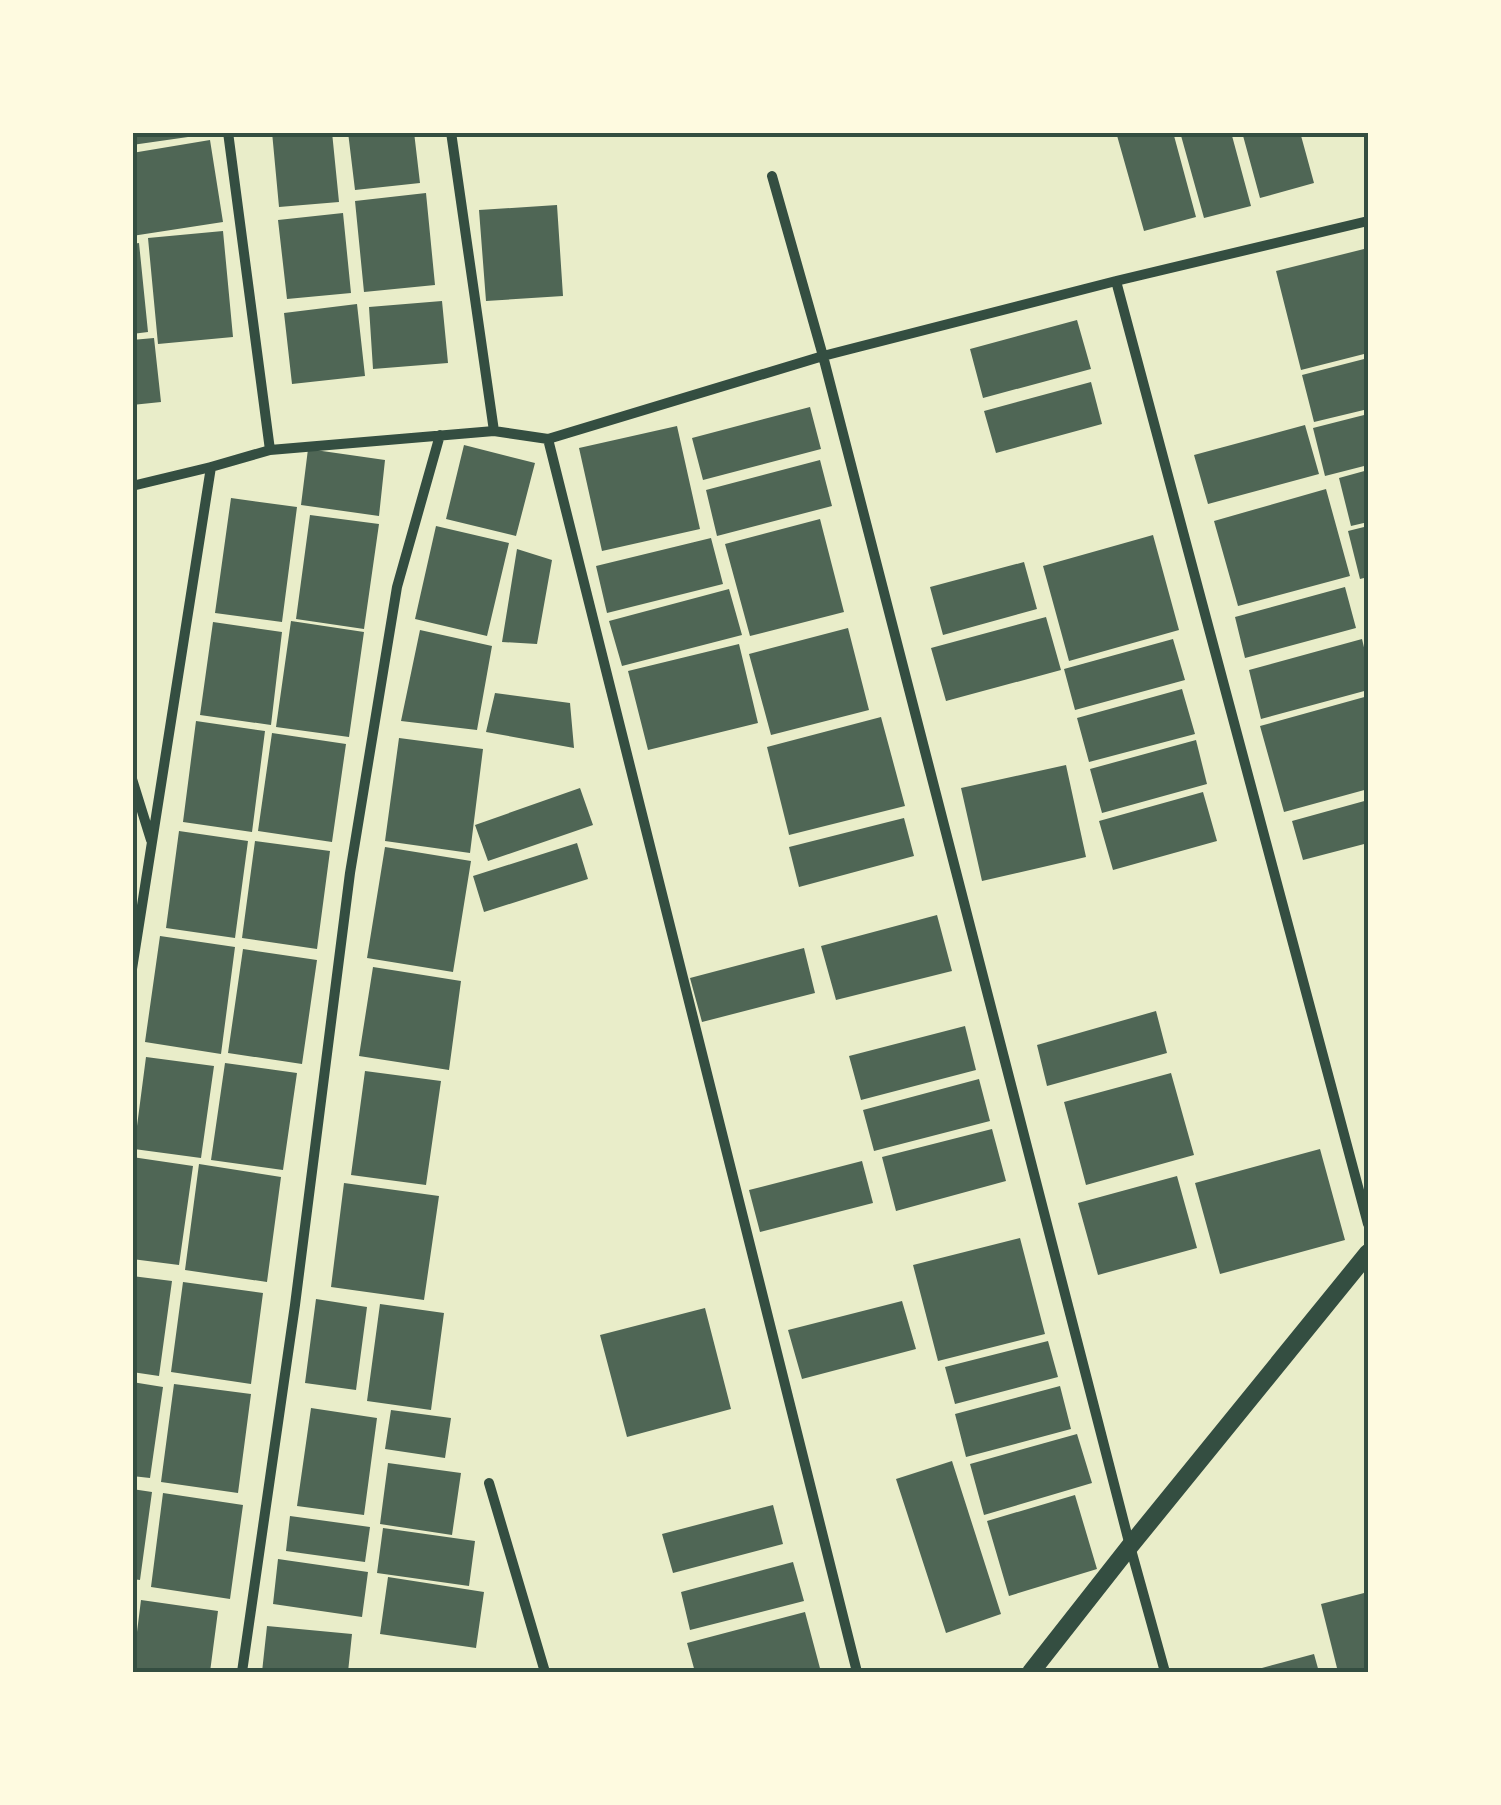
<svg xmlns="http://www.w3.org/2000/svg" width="1501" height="1805" viewBox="0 0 1501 1805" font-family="'Nunito Sans',sans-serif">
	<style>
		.building { fill: #4f6655 }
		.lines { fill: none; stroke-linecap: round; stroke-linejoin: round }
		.minor { stroke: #344e41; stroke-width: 10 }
		.tertiary { stroke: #344e41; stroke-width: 18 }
		.neatline { fill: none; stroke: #344e41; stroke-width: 4 }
	</style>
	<rect width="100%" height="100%" fill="#e9edc9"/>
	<path class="building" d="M132,132H202V135L132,145Z
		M272,132H332L339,202L279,207Z
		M348,132H414L420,183L355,190Z
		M1116,132H1173L1196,217L1144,231Z
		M1180,132H1231L1251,206L1204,218Z
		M1242,132H1300L1314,183L1260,198Z
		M210,140L223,222L132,236V153Z
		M426,193L435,285L364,292L355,201Z
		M557,205L563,296L486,301L479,210Z
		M343,213L351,293L287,299L278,220Z
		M223,231L233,337L158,344L148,238Z
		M139,243L148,332L132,334V244Z
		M1368,248V353L1301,370L1276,271Z
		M442,301L448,363L373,369L369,307Z
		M357,304L365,376L292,384L284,313Z
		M1077,320L1091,369L983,398L970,349Z
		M154,338L161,402L132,405V340Z
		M1368,358V409L1314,422L1302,375Z
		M1091,382L1102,424L996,453L984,411Z
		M810,407L821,449L703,480L692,438Z
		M1368,414V465L1325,476L1313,428Z
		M1305,425L1319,474L1208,504L1194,455Z
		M677,426L700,529L602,551L579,448Z
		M464,445L535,463L516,536L446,519Z
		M308,449L385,460L379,516L301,505Z
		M820,460L832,506L717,536L706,490Z
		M1368,470V522L1351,526L1339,478Z
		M1326,489L1350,576L1238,606L1214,521Z
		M231,498L297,507L282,622L215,613Z
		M310,515L379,524L364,629L296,619Z
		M820,519L844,612L750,636L725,544Z
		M436,526L509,543L487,636L415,619Z
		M1368,526V577L1360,579L1348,531Z
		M1153,535L1179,630L1069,661L1043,566Z
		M711,538L723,584L607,613L596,566Z
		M517,549L552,560L537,644L502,642Z
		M1024,562L1037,609L943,635L930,587Z
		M1345,587L1356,628L1245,658L1235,617Z
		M729,589L742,635L622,666L609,621Z
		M1046,617L1061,670L946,701L931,648Z
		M291,621L364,632L349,737L276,727Z
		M213,622L282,632L271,725L200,715Z
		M848,628L869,710L771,735L749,654Z
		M420,630L492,646L477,730L401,721Z
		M1173,639L1185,680L1075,710L1064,669Z
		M1362,639L1368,664V690L1261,719L1249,670Z
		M739,644L758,723L648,750L628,671Z
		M1182,689L1195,734L1089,762L1077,718Z
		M495,693L570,703L574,748L486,732Z
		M1368,696V789L1284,812L1260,726Z
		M881,717L905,806L789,835L767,747Z
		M196,721L265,731L252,832L183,822Z
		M272,733L346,744L332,842L258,831Z
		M399,738L483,749L470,853L385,841Z
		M1196,740L1207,784L1102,813L1090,769Z
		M1066,765L1086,857L982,881L961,788Z
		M580,788L593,825L488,861L475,825Z
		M1203,792L1217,841L1113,870L1099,821Z
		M1368,800V843L1303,860L1292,821Z
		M904,818L914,856L799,887L789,847Z
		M179,831L248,841L235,938L166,928Z
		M255,841L330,851L317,949L242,938Z
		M577,843L588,879L484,912L473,876Z
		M385,847L471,861L453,972L367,958Z
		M937,915L952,971L836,1000L821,946Z
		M160,936L235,947L221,1054L145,1042Z
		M804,948L815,993L702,1022L690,978Z
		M243,949L317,960L302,1064L228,1053Z
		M373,967L461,981L449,1070L359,1056Z
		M1156,1011L1167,1053L1047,1086L1037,1045Z
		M965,1026L976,1070L861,1100L849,1056Z
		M146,1057L214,1066L201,1158L134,1149Z
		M225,1063L297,1073L283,1170L211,1160Z
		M365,1071L441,1081L426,1185L351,1175Z
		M1171,1073L1194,1155L1086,1185L1064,1102Z
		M979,1079L990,1121L874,1151L863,1110Z
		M992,1129L1006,1181L896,1211L882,1157Z
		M1320,1149L1345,1240L1220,1274L1195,1183Z
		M132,1157L193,1166L179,1265L132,1259Z
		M862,1161L873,1203L760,1232L749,1190Z
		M199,1164L281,1177L267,1282L185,1270Z
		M1177,1176L1197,1248L1098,1275L1078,1203Z
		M344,1183L439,1196L424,1300L331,1287Z
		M1020,1238L1045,1334L938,1361L913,1265Z
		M132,1276L172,1281L159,1376L132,1372Z
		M183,1282L263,1293L251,1384L171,1372Z
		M316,1299L367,1307L356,1390L305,1383Z
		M902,1301L916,1349L802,1379L788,1330Z
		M380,1304L444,1313L431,1410L367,1401Z
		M705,1308L731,1409L627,1437L600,1335Z
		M1048,1341L1058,1377L955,1404L945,1367Z
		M132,1382L163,1387L150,1478L132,1476Z
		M174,1384L251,1394L238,1493L161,1482Z
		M1060,1386L1071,1429L966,1457L955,1414Z
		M311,1408L377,1418L364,1515L297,1506Z
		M391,1410L451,1418L445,1458L385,1449Z
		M1077,1434L1092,1483L984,1515L970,1464Z
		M952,1461L1001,1614L946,1633L896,1479Z
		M388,1463L461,1473L452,1535L380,1524Z
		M132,1489L152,1492L140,1580L132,1579Z
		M163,1493L243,1505L230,1599L151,1587Z
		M1075,1495L1097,1569L1009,1596L987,1521Z
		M773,1505L783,1544L673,1573L662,1534Z
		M290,1516L370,1527L365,1562L286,1551Z
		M383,1528L475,1541L469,1586L377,1573Z
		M278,1559L368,1572L362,1617L273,1604Z
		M793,1562L804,1601L690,1630L681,1592Z
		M388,1577L484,1592L476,1648L380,1634Z
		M1368,1592V1672H1338L1321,1604Z
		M141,1600L218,1611L210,1672H132Z
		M805,1612L821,1672H695L687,1643Z
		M267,1626L352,1634L348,1672H262Z
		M1314,1654L1319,1672H1251V1671Z"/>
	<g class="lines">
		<path class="minor" d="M228,132L270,450
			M451,132L494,431
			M772,176L823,356L1130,1546L1165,1672
			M1116,281L1368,1224
			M548,439L857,1672
			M132,486L211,467L270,450L494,431L548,439L823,356L1116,281L1368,221
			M132,779L151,840
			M132,969L211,467
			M489,1483L545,1672
			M242,1672L295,1305L350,873L397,587L440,435"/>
		<path class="tertiary" d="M1031,1672L1130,1546L1368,1253"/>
	</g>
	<rect width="1501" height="1805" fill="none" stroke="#fefae0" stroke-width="270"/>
	<rect x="135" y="135" width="1231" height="1535" class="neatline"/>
</svg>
